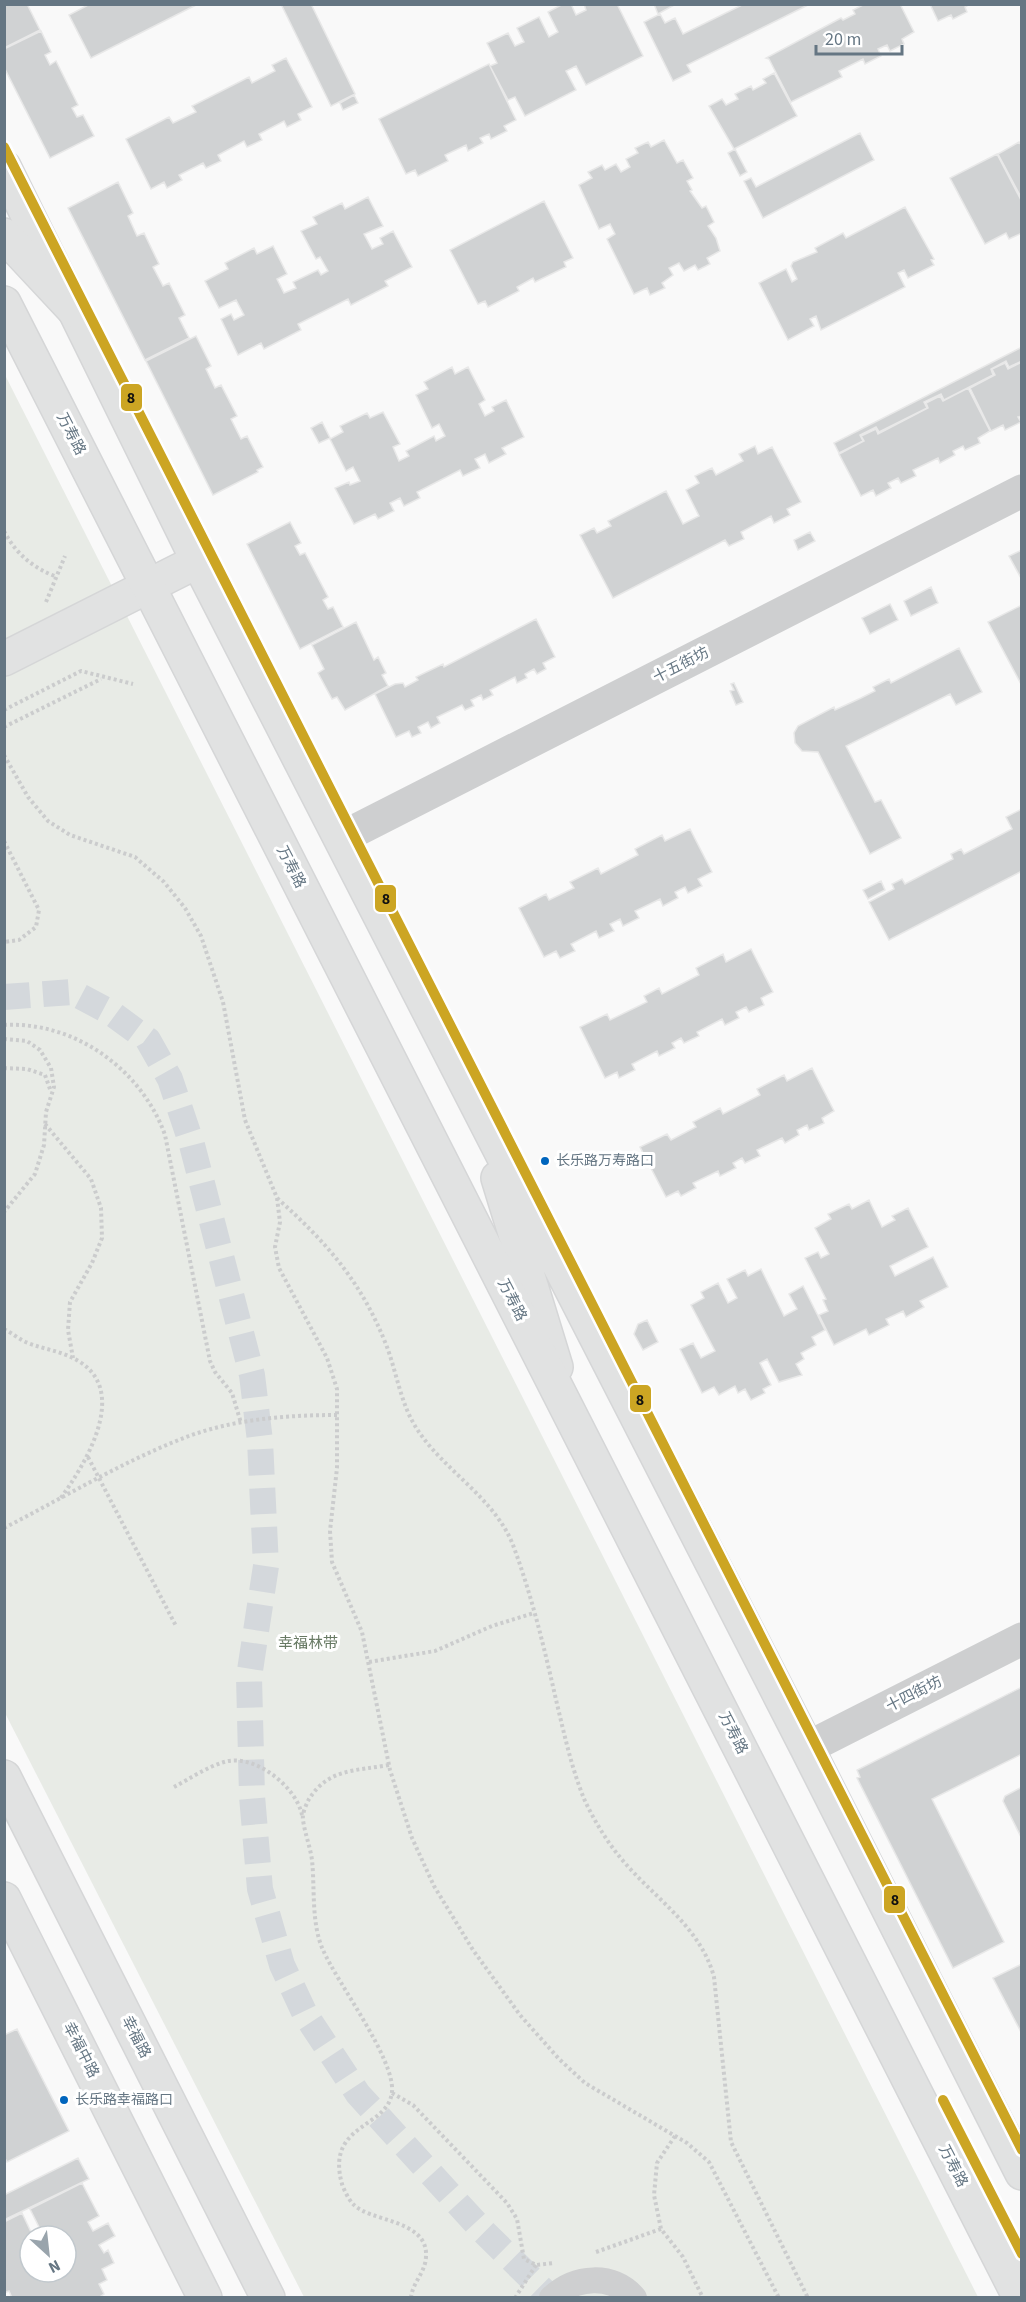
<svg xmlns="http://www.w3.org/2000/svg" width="1026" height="2302" viewBox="0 0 1026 2302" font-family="'Source Sans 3','Noto Sans SC',sans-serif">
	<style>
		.green { fill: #e8ebe6 }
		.building { fill: #d0d2d3; stroke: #e8e8e8; stroke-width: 1.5; fill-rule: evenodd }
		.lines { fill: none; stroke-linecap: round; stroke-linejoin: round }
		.pedestrian-tunnel { stroke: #d4d8dc; stroke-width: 26; stroke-dasharray: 26 13; stroke-linecap: butt }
		.secondary-casing { stroke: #d5d6d7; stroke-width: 36 }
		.primary-casing { stroke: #d5d6d7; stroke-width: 36 }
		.path { stroke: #cbcccd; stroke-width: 4; stroke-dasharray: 3 3; stroke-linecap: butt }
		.pedestrian { stroke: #cecfd0; stroke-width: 26 }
		.tertiary { stroke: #cecfd0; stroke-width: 33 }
		.secondary { stroke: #e1e2e2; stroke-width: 33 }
		.primary { stroke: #e1e2e2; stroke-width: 33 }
		.metro-1-casing { stroke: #fff; stroke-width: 15 }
		.metro-1 { stroke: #cca523; stroke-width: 10 }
		.bus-dot { fill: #0065bd; stroke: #fff; stroke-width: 2 }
		.labels { text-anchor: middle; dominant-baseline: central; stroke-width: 6; stroke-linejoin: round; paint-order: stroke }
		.bus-label { font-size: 14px; fill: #657683; stroke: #fff; text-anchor: start }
		.street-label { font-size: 15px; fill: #657683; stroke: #fff }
		.park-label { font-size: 15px; fill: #687a64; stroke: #fff }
		.line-badge { stroke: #fff; stroke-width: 2 }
		.pale-badge-label { font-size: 16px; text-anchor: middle; font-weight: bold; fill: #111 }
	</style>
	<rect width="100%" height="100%" fill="#f9f9f9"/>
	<path class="green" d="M4,373L978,2297H304L5,1713Z"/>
	<path class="building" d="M4,4H27L40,30L4,48Z
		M90,4H198L91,58L69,15Z
		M281,4H311L355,94L331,106Z
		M563,4H571L576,15L586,10L584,4H617L643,56L586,85L576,66L566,71L576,90L525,116L515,97L508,100L490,66L497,63L487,43L508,33L515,46L524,42L517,28L539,17L549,37L558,32L548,12Z
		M654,4H676L658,14Z
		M744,4H810L687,65L691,72L673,81L644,22L660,14L665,23L675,18L683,34Z
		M865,4H900L914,32L902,39L904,44L890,51L887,45L878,49L881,56L865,64L863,59L839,71L842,77L791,102L769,59L766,58L841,18L843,20L855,14L853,10Z
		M930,4H970L965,7L967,12L953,19L951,15L938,21Z
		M41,31L51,52L45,55L50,65L56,61L78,105L72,108L77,117L83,115L94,136L50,158L4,67V49Z
		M286,58L312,107L298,114L301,120L287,127L284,121L259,134L262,140L247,147L244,141L218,155L221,161L206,168L203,163L179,175L182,180L167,188L164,182L151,189L126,139L169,117L173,123L196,112L192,106L249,77L252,83L275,71L272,65Z
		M489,64L516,120L504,126L507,131L491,139L489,134L480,138L483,143L468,151L466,145L445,155L448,161L418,176L415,170L406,174L379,119Z
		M774,73L797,116L734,149L709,106L722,99L726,105L738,99L735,94L751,86L753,90L766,83L763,79Z
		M354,95L358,103L343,110L340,103Z
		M860,133L874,160L763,218L744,181L751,178L756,187Z
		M664,140L677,163L683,160L693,178L687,181L692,190L690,191L702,208L706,206L714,222L708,226L716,238L720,251L707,258L710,264L698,270L695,265L684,271L679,263L669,268L673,275L662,283L665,288L650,295L647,288L634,294L607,239L615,234L610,224L599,229L579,185L592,178L588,172L602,165L605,170L616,164L621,172L630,167L626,159L638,153L635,148L648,142L651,147Z
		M1019,142L1022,146V199L998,154Z
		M735,149L747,172L740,176L728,153Z
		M997,154L1022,202V233L1009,239L1006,233L985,244L950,178Z
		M118,182L133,213L128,216L137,236L144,233L159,264L153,267L163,286L169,283L185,315L179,318L189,338L145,360L68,208Z
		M368,197L383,226L364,234L372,249L383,244L380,238L393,231L412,267L385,281L388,286L351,305L348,299L298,324L301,330L264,349L261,343L238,355L221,319L231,314L234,320L244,315L236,300L219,308L205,281L228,269L225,263L254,248L257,254L273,246L287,274L277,279L284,293L296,288L293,282L318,270L321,275L328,271L320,257L316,259L301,231L317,224L313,217L342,203L345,209Z
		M544,201L573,258L564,262L566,267L535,282L533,278L517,287L519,291L488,307L485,301L478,304L450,250Z
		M905,207L934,259L931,260L934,265L908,278L904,270L898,273L905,287L821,330L816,316L810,319L814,326L788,340L759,283L786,269L792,282L797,279L791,266L793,262L817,252L815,248L843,233L846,238Z
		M196,336L211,366L206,369L215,388L221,385L237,416L231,419L241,439L247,436L263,467L257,470L258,472L213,495L146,361Z
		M1022,347V361L1009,367L1006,361L991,369L993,375L944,400L941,394L924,402L927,408L879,432L876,427L860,435L863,441L839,453L834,443Z
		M1022,362V416L1018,417L1021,422L1005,430L1003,425L991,431L970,388L995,375L992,369L1005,363L1008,369Z
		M452,367L455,374L468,367L485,400L479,404L485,416L494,411L492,407L506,400L524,437L502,448L506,454L489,463L485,454L475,459L480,468L463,476L460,470L417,492L420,498L404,506L400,498L390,503L394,511L378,519L375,514L354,524L335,488L349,482L350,485L360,481L353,467L346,471L330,439L343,432L340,426L367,413L370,418L383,412L400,444L393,447L399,461L409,456L406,451L434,436L436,441L445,436L439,424L432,428L416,395L428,389L424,382Z
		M968,388L990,431L978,438L980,443L965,450L963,446L953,451L955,455L940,463L938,458L913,470L916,476L901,483L898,478L888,483L891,488L876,496L873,490L861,496L839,454L864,441L861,436L876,429L878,434L928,408L926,403L940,396L943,401Z
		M322,422L330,438L319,443L311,428Z
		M755,446L758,454L772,447L801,502L787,509L790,515L774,523L771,516L741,532L744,539L729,546L725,540L613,598L580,535L594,528L597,533L611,526L608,521L666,491L683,524L699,516L686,490L699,483L695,476L712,468L716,475L743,461L739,454Z
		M290,522L301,543L295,546L300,555L305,553L328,597L323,600L328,609L333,607L343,627L300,649L247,544Z
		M810,532L815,541L798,550L794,540Z
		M1022,550V580L1009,556Z
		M931,587L938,603L911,616L904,601Z
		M890,604L898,620L870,634L862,618Z
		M1022,605V686L988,622Z
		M536,619L555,657L543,663L546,669L537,674L534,669L525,674L527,678L517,683L515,677L490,690L493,695L483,700L481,695L471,700L474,706L465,710L462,705L437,717L440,723L431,728L428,722L418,727L421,733L412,737L409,731L396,737L375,694L395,684L403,683L405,687L418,680L416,677L443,664L444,667Z
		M356,622L374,660L378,657L386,673L382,675L388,686L345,710L337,697L332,699L318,673L324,669L312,645Z
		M959,648L982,692L956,705L950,694L846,746L875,802L881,800L901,838L870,854L818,752L802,751L795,743L794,733L798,726L834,707L835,710L861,698L875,691L873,687L889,679L891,683Z
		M734,683L743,702L736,705L730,691L734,690L731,684Z
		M1022,809V871L889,940L869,902L894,889L892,884L902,879L905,884L953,859L951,854L961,849L964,854L1012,829L1006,817Z
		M690,829L712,872L698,879L702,886L688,893L685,887L675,892L678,898L663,906L660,899L635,911L639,918L623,926L620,919L610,924L614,931L599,938L596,931L571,944L575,951L560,958L556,951L544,957L519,908L546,894L549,900L574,888L570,882L598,868L601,874L638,855L635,849L662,835L665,841Z
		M881,881L885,890L868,899L863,890Z
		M751,949L773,992L761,998L764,1005L749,1012L746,1007L736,1012L739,1018L725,1025L722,1019L697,1032L699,1036L684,1043L681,1038L672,1043L675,1048L659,1056L657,1051L632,1064L635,1070L619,1078L617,1072L605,1078L580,1027L607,1014L610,1020L647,1002L644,996L659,988L662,994L699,975L696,968L723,954L726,962Z
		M812,1068L834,1111L822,1118L824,1123L809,1130L807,1125L797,1130L799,1135L785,1143L782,1138L757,1150L760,1156L745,1163L742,1158L733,1163L736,1168L720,1176L718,1171L693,1183L696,1188L681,1196L678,1191L666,1197L640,1147L667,1134L671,1140L696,1127L693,1122L720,1108L723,1114L760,1095L757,1089L784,1075L787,1081Z
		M869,1200L882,1227L895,1220L892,1216L908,1208L928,1247L890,1266L895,1276L933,1257L948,1287L920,1301L924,1307L906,1317L903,1311L886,1319L889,1325L869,1335L866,1329L834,1345L819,1315L828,1311L823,1300L826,1299L805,1258L818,1252L821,1258L829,1254L815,1228L831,1219L828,1214L849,1204L852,1209Z
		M761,1269L784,1316L797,1309L789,1294L803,1286L825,1330L812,1337L816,1345L801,1353L804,1359L796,1364L802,1375L779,1382L767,1359L760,1363L771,1385L763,1389L765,1393L751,1400L745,1389L738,1393L735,1386L719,1395L714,1387L702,1393L680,1349L693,1343L701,1358L715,1351L691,1305L704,1298L701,1292L718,1283L728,1303L737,1298L727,1279L745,1270L748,1276Z
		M647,1320L658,1342L643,1350L634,1334L638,1324Z
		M1022,1687V1754L932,1799L1004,1942L953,1968L857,1778L860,1777L857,1770Z
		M1022,1787V1837H1021L1003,1801L1005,1796Z
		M1022,1964V2034L993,1978Z
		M17,2029L69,2131L7,2162L4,2157V2035Z
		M78,2158L89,2179L4,2220V2195Z
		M82,2183L99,2216L88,2222L93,2231L108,2223L115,2236L99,2245L104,2253L108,2250L114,2263L102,2269L107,2280L99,2284L104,2294L98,2298H12L9,2291L4,2293V2222L22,2213L31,2232L39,2227L30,2209ZM30,2236H66V2272H30Z"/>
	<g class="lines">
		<path class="pedestrian-tunnel" d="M4,997L72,992L110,1012L148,1040L170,1079L192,1145L252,1375L260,1441L266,1566L249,1677L252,1796L260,1889L282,1965L305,2014L358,2094L483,2231L551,2298"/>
		<g class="secondary-casing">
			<path id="secondary" d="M4,167L198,561L807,1748L1022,2173
				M4,659L198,561
				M498,1178L556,1367
				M4,1899L205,2298"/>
		</g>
		<g class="primary-casing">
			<path id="primary" d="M4,235L75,311
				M4,303L1020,2298
				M4,1777L268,2298"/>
		</g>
		<path class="path" d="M4,531C16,554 33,568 57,577
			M46,602L65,556
			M4,710L81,671L133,684
			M4,727L101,679
			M4,755L28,797L48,821L70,835L135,857L164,882L185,908L201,936L223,1002L245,1120L277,1198L280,1222L275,1247L279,1268L327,1358L337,1389V1468L330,1531L332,1562L362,1632L390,1770L412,1838L434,1886L473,1950L520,2015L559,2059L585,2083L687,2143L709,2162L779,2298
			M4,841L39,910L36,927L19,940L4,942
			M4,1025C75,1021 142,1070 165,1135L210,1361L215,1372L232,1393L241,1423
			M4,1039L27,1041L40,1050L51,1068L54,1087L46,1112L44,1145L35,1174L4,1212
			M4,1068L27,1069L45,1075L51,1092
			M45,1124L91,1179L101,1208L102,1238L92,1263L70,1302L68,1330L73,1358
			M277,1198C327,1243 362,1282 387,1347C397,1374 401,1405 417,1429C444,1471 494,1497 513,1545C532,1596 545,1651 557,1704C565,1737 572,1770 585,1801C594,1820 606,1840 619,1856C651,1896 700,1925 714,1977L731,2142L808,2298
			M4,1329C12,1333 20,1340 28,1343C46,1350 63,1351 80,1362C129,1393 85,1465 60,1499
			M88,1457L176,1626
			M4,1528C65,1497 125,1460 189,1436C236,1419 287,1415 338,1415
			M369,1662L435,1651L492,1626L534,1613
			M389,1765C356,1771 329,1768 309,1799C306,1805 302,1813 303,1820C305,1834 310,1846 312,1860C315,1889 311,1923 323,1950C338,1984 395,2059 392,2092C388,2129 325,2123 342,2184C344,2190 349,2200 353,2204C369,2222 428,2219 426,2256C426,2272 412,2283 411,2298
			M174,1787C189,1779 207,1767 224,1762C254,1753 296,1786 302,1815
			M392,2093L413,2105L507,2203L517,2219L524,2259L536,2265L554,2263
			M675,2136L657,2163L654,2195L661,2229L683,2257L703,2298
			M596,2252L661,2229
			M515,2298L536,2265"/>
		<path class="pedestrian" d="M552,2298C575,2276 612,2273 634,2298"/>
		<path class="tertiary" d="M341,838L1022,491
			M807,1748L1022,1639"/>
		<use href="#secondary" class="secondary"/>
		<use href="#primary" class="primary"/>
		<g class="metro-1-casing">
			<path id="metro-1" d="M4,147L1022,2150
				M943,2100L1022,2254"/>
		</g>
		<use href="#metro-1" class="metro-1"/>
	</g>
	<g class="bus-dot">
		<circle cx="545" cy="1161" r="5"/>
		<circle cx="64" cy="2100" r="5"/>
	</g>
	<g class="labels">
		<g class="bus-label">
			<text x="556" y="1161">长乐路万寿路口</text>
			<text x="75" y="2100">长乐路幸福路口</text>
		</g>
		<g class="street-label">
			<text transform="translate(71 434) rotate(63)">万寿路</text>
			<text transform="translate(681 665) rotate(-27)">十五街坊</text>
			<text transform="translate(291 867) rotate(63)">万寿路</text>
			<text transform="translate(512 1300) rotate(63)">万寿路</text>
			<text transform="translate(914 1694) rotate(-27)">十四街坊</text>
			<text transform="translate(733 1733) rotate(63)">万寿路</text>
			<text transform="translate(136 2037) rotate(63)">幸福路</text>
			<text transform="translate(81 2050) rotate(63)">幸福中路</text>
			<text transform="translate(953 2166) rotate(63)">万寿路</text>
		</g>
		<g class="park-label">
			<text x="308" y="1643">幸福林带</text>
		</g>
	</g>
	<g class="line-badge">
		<rect x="120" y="383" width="23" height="29" rx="6" fill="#cca523"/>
		<rect x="374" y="884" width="23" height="29" rx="6" fill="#cca523"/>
		<rect x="629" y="1384" width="23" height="29" rx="6" fill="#cca523"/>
		<rect x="883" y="1885" width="23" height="29" rx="6" fill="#cca523"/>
	</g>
	<g class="pale-badge-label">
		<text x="131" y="403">8</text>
		<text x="386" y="904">8</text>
		<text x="640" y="1405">8</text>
		<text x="895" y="1905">8</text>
	</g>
	<rect width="1026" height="2302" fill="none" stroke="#657683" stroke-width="12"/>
	<g transform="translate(48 2254) rotate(153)"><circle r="28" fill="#ffffff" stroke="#c1c8cd" stroke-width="1.5"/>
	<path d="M0-4.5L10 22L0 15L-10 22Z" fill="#99a4ac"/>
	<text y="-9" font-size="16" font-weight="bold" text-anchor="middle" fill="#657683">N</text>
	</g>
	<path d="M816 45v9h86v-9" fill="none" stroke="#657683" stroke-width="3"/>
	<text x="825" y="45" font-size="18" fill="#657683" stroke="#ffffff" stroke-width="4.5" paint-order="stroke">20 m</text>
</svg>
